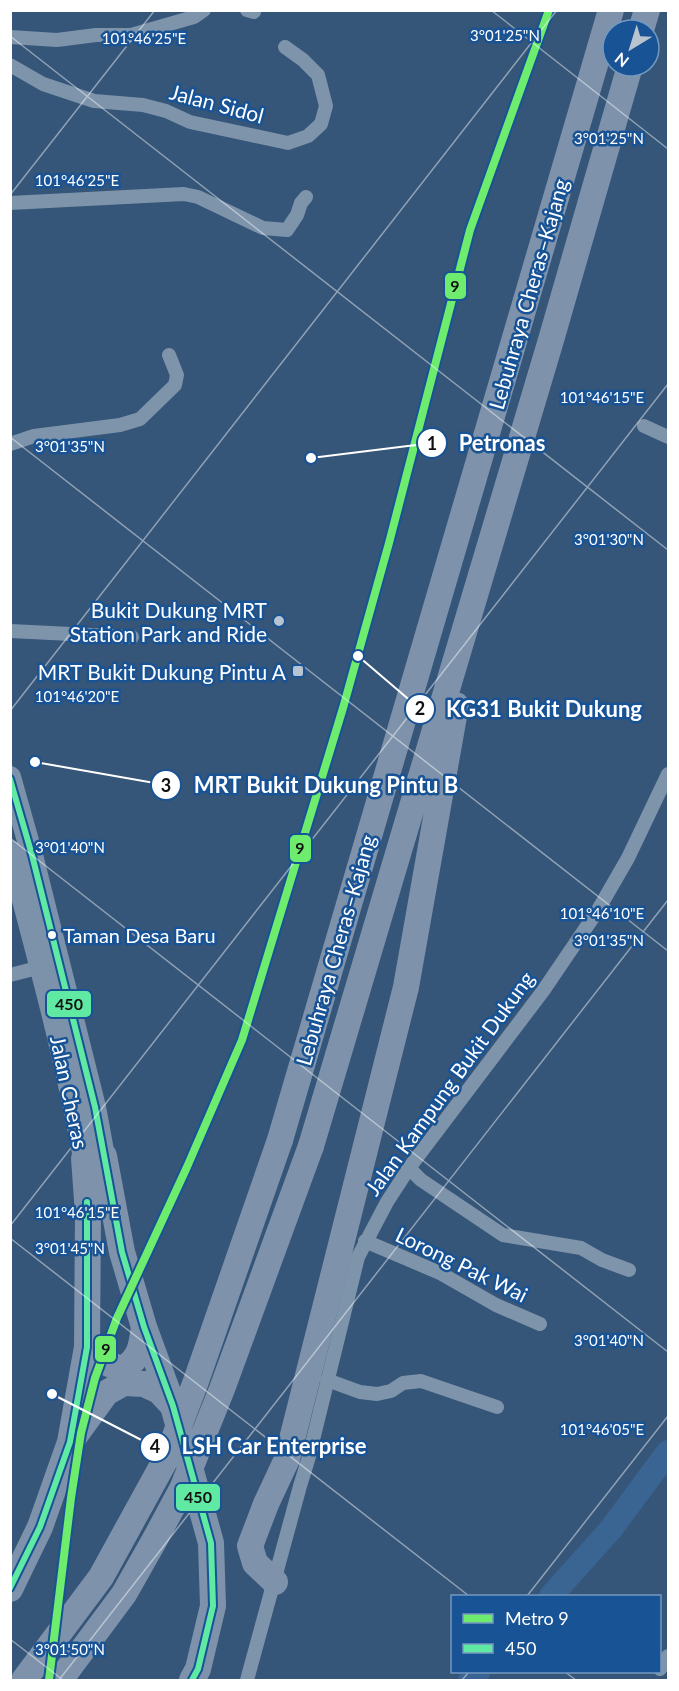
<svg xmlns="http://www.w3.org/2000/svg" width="679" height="1691" viewBox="0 0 679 1691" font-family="Lato,sans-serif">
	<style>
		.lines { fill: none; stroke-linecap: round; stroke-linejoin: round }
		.river { stroke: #3a6492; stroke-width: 24 }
		.minor { stroke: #7e94ab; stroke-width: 14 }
		.primary { stroke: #7c91aa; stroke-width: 22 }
		.motorway { stroke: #7e93ab; stroke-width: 26 }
		.motorway-bridge { stroke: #7e93ab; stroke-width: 26 }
		.bus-1-casing { stroke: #185396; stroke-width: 10 }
		.bus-1 { stroke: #60e9a3; stroke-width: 6 }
		.metro-1-casing { stroke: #185396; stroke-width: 12 }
		.metro-1 { stroke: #6dec6d; stroke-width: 8 }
		.ticks { fill: none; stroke: #fff; stroke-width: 1.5; stroke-opacity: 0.45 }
		.poi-dot { fill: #b8c4d0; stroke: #185396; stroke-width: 2 }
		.bus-dot { fill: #fff; stroke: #185396; stroke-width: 2 }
		.labels { text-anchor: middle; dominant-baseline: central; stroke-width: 5; stroke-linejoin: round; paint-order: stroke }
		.bus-label { font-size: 20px; fill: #fff; stroke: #185396; text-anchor: start }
		.street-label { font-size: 21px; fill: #fff; stroke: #185396 }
		.poi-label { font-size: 21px; fill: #fff; stroke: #185396; text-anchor: end }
		.ticks-label { font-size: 15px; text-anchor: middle; fill: #fff; stroke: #185396; stroke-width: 5; stroke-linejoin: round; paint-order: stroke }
		.leader { fill: none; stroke: #fff; stroke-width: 2 }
		.callout-dot { fill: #fff; stroke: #185396; stroke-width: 2 }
		.mark-label { font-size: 18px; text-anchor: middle; font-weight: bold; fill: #111 }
		.callout-label { font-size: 22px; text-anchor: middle; font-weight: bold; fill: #fff; stroke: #185396; stroke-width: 5; stroke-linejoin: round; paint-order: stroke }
		.line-badge { stroke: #185396; stroke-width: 2 }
		.pale-badge-label { font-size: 16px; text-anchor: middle; font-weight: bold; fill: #111 }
	</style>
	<rect width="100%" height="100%" fill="#355579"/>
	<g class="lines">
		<path class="river" d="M551,1596L611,1529L668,1452
			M470,1680L478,1672"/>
		<path class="minor" d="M247,10L254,12
			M10,37L57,40L96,35H131L194,17L204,10
			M10,65L43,84L94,101L143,105L166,111L190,122L288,143L308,136L321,124L326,106L318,75L303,60L285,47
			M10,203L184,194L198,197L263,228L287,230L297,215L301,203L306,197
			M644,426L668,437
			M10,444L34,436L120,425L140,419L175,385L177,375L169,355
			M10,631L132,637
			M10,975L41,967
			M409,1168L421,1180L503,1235L581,1248L602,1260L629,1270
			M365,1241L440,1273L496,1305L540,1324
			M327,1380L360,1392L377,1394L391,1391L403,1383L421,1381L497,1407
			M660,1669L668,1656
			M247,1680L300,1486L308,1460L358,1257L387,1202L409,1168L543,991L598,910L628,858L668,774"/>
		<path class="primary" d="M10,777L32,855L95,1107L104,1156
			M10,851C37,953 65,1055 84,1158"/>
		<path class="motorway" d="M641,30L647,10
			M280,1140L611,10
			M311,1146L551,340L630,66
			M104,1156L122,1252L144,1327L173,1406L211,1543L213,1606L198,1669L192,1680
			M87,1347C99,1359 108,1366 124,1369C141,1356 141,1347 144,1327
			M74,1437L106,1393L124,1383L144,1384L159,1391L172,1405
			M275,1582L255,1563L250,1546L266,1504L287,1459L406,987L456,705
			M10,1589L40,1527L70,1442L87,1347L88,1214L84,1158"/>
		<path class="motorway-bridge" d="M24,1680L101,1577L167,1457L195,1384L280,1140
			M60,1680L124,1594L154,1541L182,1489L222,1389L311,1146"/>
		<g class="bus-1-casing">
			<path id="bus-1" d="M10,779L32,855L95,1107L122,1252L144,1327L173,1406L211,1543L213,1606L198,1669L192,1680
				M10,1588L40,1527L70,1442L87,1347V1202"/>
		</g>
		<use href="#bus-1" class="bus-1"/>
		<g class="metro-1-casing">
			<path id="metro-1" d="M49,1680L71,1498L81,1433L95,1378L117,1318L187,1167L242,1040L343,708L389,543L470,230L549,10"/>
		</g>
		<use href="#metro-1" class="metro-1"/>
	</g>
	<path class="ticks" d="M491,10L668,149M10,36L668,550M10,195L155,10M10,437L668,951M10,711L557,10M10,838L668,1352M10,1226L668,384M10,1238L469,1596M527,1596L668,1416M10,1639L63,1680M565,1672L576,1680M59,1680L668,900M462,1680L469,1672"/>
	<g class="poi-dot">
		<circle cx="279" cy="621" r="6"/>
		<rect x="292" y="665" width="12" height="12" rx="3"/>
	</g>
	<circle class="bus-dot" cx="52" cy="935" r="5"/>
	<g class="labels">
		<g class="bus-label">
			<text x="63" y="935">Taman Desa Baru</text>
		</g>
		<g class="street-label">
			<text transform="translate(217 103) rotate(15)">Jalan Sidol</text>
			<text transform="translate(528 294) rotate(-74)">Lebuhraya Cheras–Kajang</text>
			<text transform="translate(335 950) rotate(-74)">Lebuhraya Cheras–Kajang</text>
			<text transform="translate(449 1083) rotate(-54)">Jalan Kampung Bukit Dukung</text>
			<text transform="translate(70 1092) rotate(78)">Jalan Cheras</text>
			<text transform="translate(462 1264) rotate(26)">Lorong Pak Wai</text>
		</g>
		<g class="poi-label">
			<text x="267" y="609">Bukit Dukung MRT<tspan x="267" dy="24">Station Park and Ride</tspan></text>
			<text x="286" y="671">MRT Bukit Dukung Pintu A</text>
		</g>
	</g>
	<g class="ticks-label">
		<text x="505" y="41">3°01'25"N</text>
		<text x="144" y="44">101°46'25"E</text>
		<text x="609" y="144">3°01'25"N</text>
		<text x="77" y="186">101°46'25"E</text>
		<text x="602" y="403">101°46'15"E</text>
		<text x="70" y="452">3°01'35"N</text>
		<text x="609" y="545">3°01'30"N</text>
		<text x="77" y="702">101°46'20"E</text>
		<text x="70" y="853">3°01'40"N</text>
		<text x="602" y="919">101°46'10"E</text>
		<text x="609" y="946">3°01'35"N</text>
		<text x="77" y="1218">101°46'15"E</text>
		<text x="70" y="1254">3°01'45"N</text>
		<text x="609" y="1346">3°01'40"N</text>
		<text x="602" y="1435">101°46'05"E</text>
		<text x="70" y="1655">3°01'50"N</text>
	</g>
	<path class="leader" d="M311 458L432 443M358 656L420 709M35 762L166 785M52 1394L155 1447"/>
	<g class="callout-dot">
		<circle cx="311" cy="458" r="6"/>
		<circle cx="358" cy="656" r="6"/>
		<circle cx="35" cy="762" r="6"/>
		<circle cx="52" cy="1394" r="6"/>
		<circle cx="432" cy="443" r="15"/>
		<circle cx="420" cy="709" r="15"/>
		<circle cx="166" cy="785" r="15"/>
		<circle cx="155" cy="1447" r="15"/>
	</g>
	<g class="mark-label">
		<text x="432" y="450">1</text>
		<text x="420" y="715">2</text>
		<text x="166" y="792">3</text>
		<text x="155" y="1453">4</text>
	</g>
	<g class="callout-label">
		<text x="502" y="451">Petronas</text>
		<text x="544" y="717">KG31 Bukit Dukung</text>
		<text x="326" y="793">MRT Bukit Dukung Pintu B</text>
		<text x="274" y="1454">LSH Car Enterprise</text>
	</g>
	<g class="line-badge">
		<rect x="444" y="272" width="23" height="28" rx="6" fill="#6dec6d"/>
		<rect x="289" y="834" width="23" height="29" rx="6" fill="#6dec6d"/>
		<rect x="46" y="990" width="46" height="28" rx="6" fill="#60e9a3"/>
		<rect x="94" y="1335" width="23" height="28" rx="6" fill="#6dec6d"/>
		<rect x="175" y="1483" width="46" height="29" rx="6" fill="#60e9a3"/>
	</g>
	<g class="pale-badge-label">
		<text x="455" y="292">9</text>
		<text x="300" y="854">9</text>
		<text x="69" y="1010">450</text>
		<text x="106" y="1355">9</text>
		<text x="198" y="1503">450</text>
	</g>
	<rect width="679" height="1691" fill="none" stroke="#ffffff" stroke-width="24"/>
	<rect x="451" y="1595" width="210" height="78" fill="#185396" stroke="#7498c0" stroke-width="1.5"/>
	<rect x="463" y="1614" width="30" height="9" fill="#6dec6d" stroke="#7498c0" stroke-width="1.5"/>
	<text x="505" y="1625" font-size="18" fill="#ffffff">Metro 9</text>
	<rect x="463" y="1644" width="30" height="9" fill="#60e9a3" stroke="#7498c0" stroke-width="1.5"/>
	<text x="505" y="1655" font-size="18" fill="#ffffff">450</text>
	<g transform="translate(631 48) rotate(218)"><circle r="28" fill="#185396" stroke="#7498c0" stroke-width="1.5"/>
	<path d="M0-4.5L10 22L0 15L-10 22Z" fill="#b8c4d0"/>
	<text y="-9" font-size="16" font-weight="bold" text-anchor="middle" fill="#ffffff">N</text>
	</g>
</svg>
